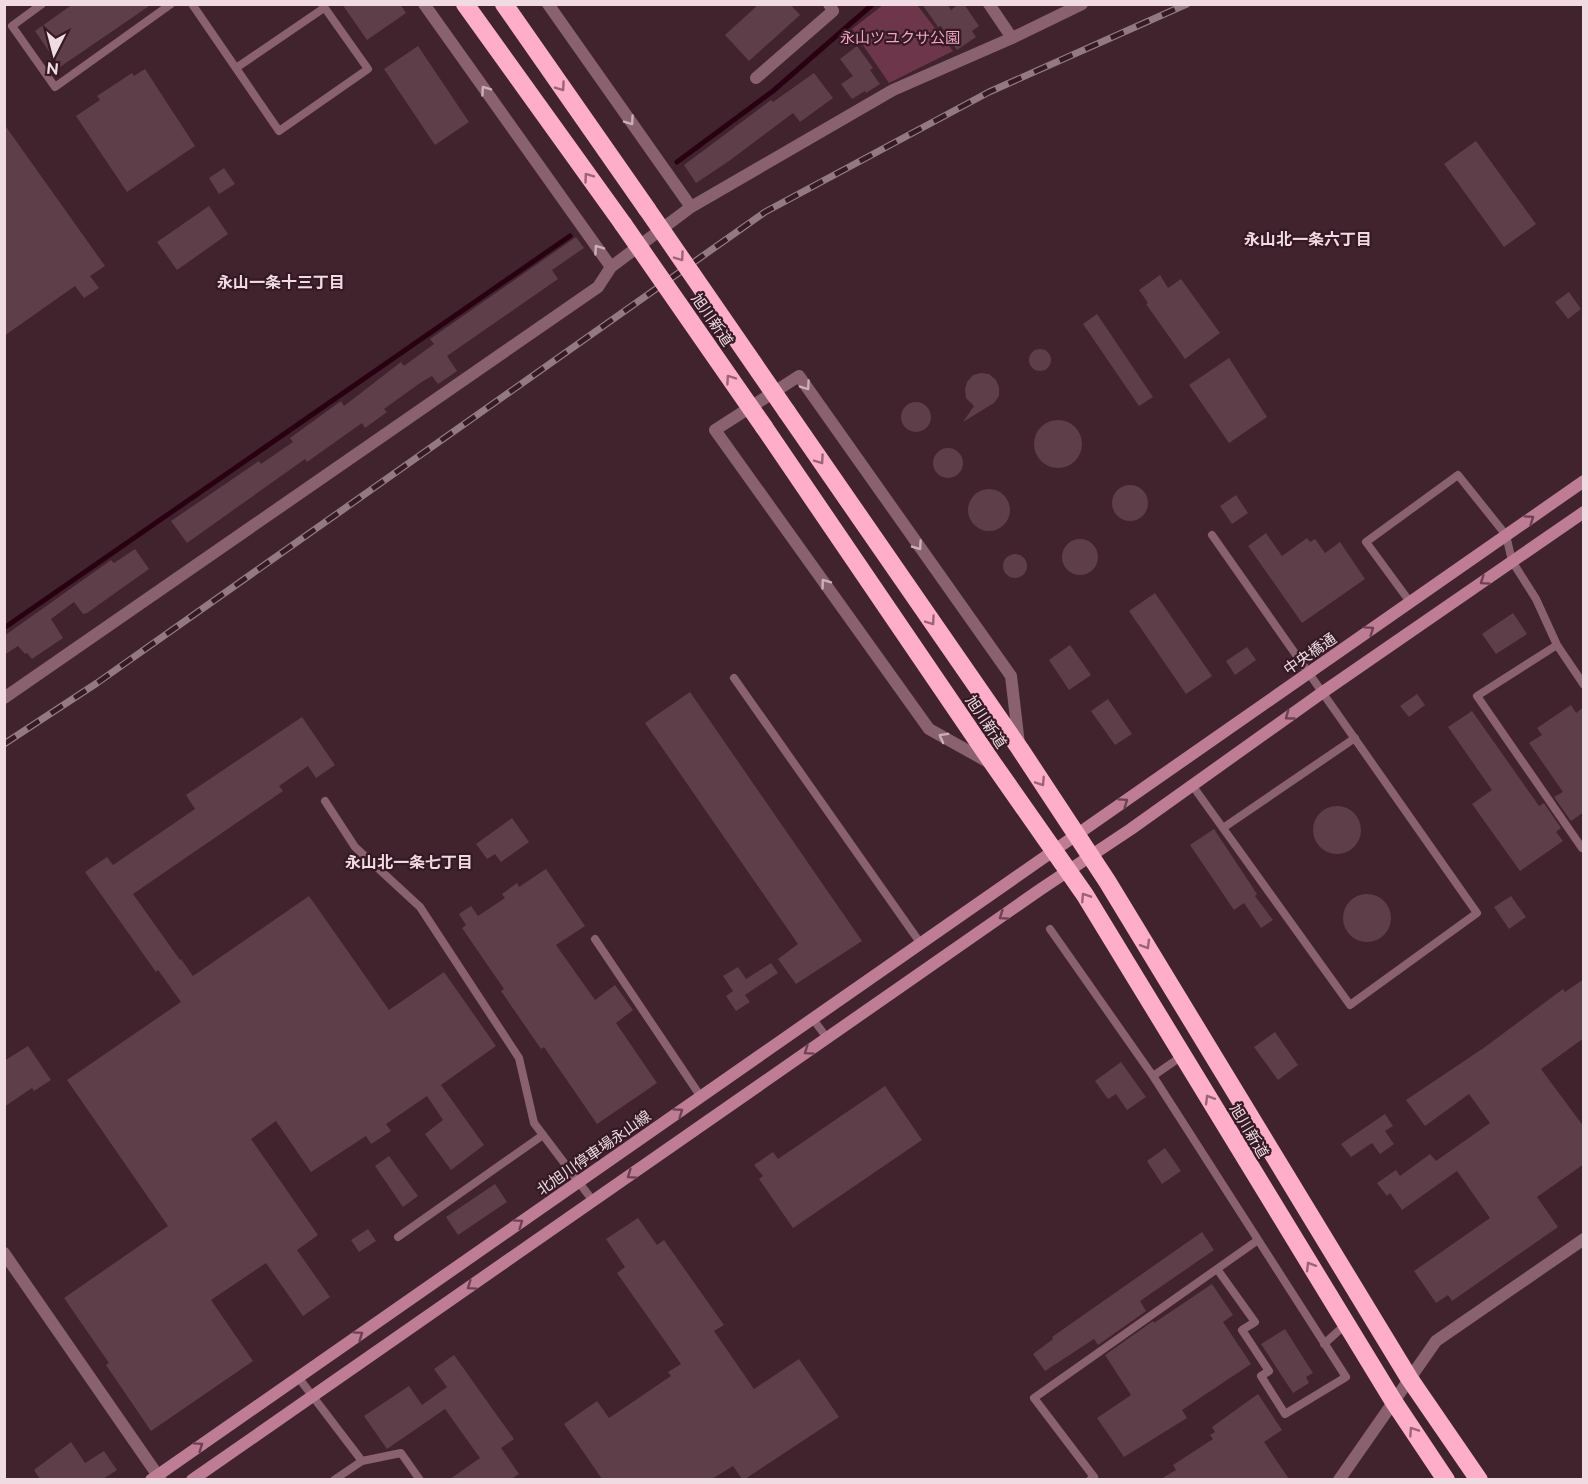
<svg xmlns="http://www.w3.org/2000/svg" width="1588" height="1484" viewBox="0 0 1588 1484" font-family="Raleway,'Noto Sans JP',sans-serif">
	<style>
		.green { fill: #6e364b }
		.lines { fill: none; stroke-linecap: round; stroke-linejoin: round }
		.stream { stroke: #290012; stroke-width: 5 }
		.building { fill: #5e3e49 }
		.lane { stroke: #8a616f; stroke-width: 8 }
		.street { stroke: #8a616f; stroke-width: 12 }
		.secondary { stroke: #be7d94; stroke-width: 12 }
		.highway { stroke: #ffaeca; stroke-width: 18 }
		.rail-casing { stroke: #937a82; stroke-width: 7 }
		.rail { stroke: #351924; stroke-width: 4.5; stroke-dasharray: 14; stroke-linecap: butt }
		.highway-bridge { stroke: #ffaeca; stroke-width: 18 }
		.oneway { stroke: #9a6477 }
		.oneway2 { stroke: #ccb0b9 }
		.oneway3 { stroke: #6c4151 }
		.labels { text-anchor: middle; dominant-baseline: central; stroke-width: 4.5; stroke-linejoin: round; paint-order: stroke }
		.park-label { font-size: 15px; fill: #f2a7c1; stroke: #351924 }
		.street-label { font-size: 15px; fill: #efdbe1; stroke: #351924 }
		.neighbourhood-label { font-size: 16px; font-weight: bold; fill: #efdbe1; stroke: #351924 }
	</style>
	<rect width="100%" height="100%" fill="#40232d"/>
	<path class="green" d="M883,5H917L953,51L889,83L852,29Z"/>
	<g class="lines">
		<path class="stream" d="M677,162L773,91L873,4
			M4,628L570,236"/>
	</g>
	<path class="building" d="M73,4H152L60,67L35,31Z
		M342,4H400L406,13L367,40Z
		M759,4H790L800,15L749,61L725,35Z
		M922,4H947L951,10L959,4H964L979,26L972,31L976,37L957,50L941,26L938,27Z
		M418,46L469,122L435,145L384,69Z
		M857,46L873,68L870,70L880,84L866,93L865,91L852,99L841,84L853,76L840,59Z
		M145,69L195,146L127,192L76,116L100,100L97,96L132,73L134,76Z
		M814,73L833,98L800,122L793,113L729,161L696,183L684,165L771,100L773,102Z
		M4,124L105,266L90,276L99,288L84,298L75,286L4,336Z
		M1476,141L1536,224L1504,247L1444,164Z
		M224,168L235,184L219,194L209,178Z
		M209,206L228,234L177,270L157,242Z
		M576,237L584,248L552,270L558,279L447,356L457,371L438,384L432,376L420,383L384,409L387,412L365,428L362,423L307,462L305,459L187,543L171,521L259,461L261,464L293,442L290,438L341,401L344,406L401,362L404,366L434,344L430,339Z
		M1160,275L1168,288L1181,279L1220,333L1185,359L1146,304L1148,303L1139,290Z
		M1569,292L1581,309L1568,319L1555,302Z
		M1097,314L1153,397L1139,406L1083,324Z
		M1029 360a11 11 0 1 1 22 0a11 11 0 1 1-22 0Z
		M1229,358L1267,417L1229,443L1189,385Z
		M981,373L989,374L996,380L999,387V396L994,403L963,422L974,406L966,398L965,389L967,382L973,375Z
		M901 417a15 15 0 1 1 30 0a15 15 0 1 1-30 0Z
		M1034 444a24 24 0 1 1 48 0a24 24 0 1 1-48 0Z
		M933 463a15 15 0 1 1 30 0a15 15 0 1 1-30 0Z
		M1112 503a18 18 0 1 1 36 0a18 18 0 1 1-36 0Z
		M968 510a21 21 0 1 1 42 0a21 21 0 1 1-42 0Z
		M1236,495L1248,513L1232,524L1220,506Z
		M1266,533L1282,556L1307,538L1310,542L1315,539L1325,553L1340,542L1365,579L1302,623L1248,546Z
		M1062 557a18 18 0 1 1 36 0a18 18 0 1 1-36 0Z
		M135,549L149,569L87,613L83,614L74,602L51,619L63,638L32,659L27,653L25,654L18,646L4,655V636L111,560L114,563Z
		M1003 566a12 12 0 1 1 24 0a12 12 0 1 1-24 0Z
		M1155,593L1212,676L1186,694L1129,611Z
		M1513,613L1527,634L1496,654L1482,634Z
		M1070,645L1091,675L1069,690L1049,660Z
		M1247,647L1256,660L1235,675L1226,661Z
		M690,692L862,941L796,984L778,959L798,944L645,723Z
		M1417,694L1425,705L1409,717L1400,706Z
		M1108,699L1132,734L1115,745L1091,711Z
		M1571,705L1576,713L1584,707V812L1571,821L1554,797L1563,792L1529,743L1542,735L1537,728Z
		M1472,711L1539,806L1544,803L1561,828L1556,832L1563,841L1520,871L1472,804L1492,790L1448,727Z
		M302,717L335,765L316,778L308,766L279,786L283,791L133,894L180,960L181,959L193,976L309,896L389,1010L444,972L496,1046L441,1085L484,1145L451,1170L425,1134L443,1120L427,1096L386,1124L391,1131L371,1144L366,1136L311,1172L276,1121L251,1139L318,1235L297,1250L330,1297L303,1316L266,1263L211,1300L253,1361L151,1431L106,1365L109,1363L64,1298L168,1226L67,1080L181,1002L158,970L156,972L85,872L107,857L113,865L195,809L186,795Z
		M1313 830a24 24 0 1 1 48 0a24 24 0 1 1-48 0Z
		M512,818L529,842L501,862L495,854L487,859L476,844Z
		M1214,829L1257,894L1255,896L1273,920L1261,928L1244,903L1234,910L1190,845Z
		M546,869L585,926L556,945L595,1000L615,985L633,1010L616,1023L657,1083L597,1124L544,1047L541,1049L501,991L504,989L462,928L466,925L459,914L471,906L478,916L505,898L502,894L517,883L519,887Z
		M1343 918a24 24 0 1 1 48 0a24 24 0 1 1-48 0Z
		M1511,896L1526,917L1509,929L1494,907Z
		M771,963L778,973L745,995L750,1002L736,1011L726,996L733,991L723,976L738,967L746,979Z
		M1584,979V1038L1541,1069L1584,1127V1164L1537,1197L1558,1227L1452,1301L1448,1295L1436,1303L1414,1271L1490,1218L1457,1171L1402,1210L1390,1193L1387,1196L1377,1183L1396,1170L1400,1176L1430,1154L1436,1161L1490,1123L1469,1094L1425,1126L1406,1100L1485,1047L1563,989L1565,992Z
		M1275,1032L1298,1065L1278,1080L1254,1047Z
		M28,1046L51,1080L34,1091L32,1088L4,1107V1061Z
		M1121,1062L1146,1097L1127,1110L1116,1094L1108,1099L1095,1081Z
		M885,1086L922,1140L793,1228L759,1179L763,1176L754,1165L773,1152L778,1159Z
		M1385,1114L1393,1126L1385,1131L1394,1144L1380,1154L1372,1143L1351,1157L1341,1144Z
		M1165,1148L1181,1171L1162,1184L1147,1161Z
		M389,1156L418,1196L403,1207L375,1166Z
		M495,1184L507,1202L458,1235L446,1217Z
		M638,1218L657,1245L664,1240L724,1325L714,1331L754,1389L799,1359L839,1417L745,1479H742L733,1466L712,1479H602L564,1424L597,1401L609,1418L671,1376L668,1372L681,1364L617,1273L625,1267L606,1239Z
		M368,1229L376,1241L359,1252L351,1240Z
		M1202,1232L1214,1250L1140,1301L1146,1311L1098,1345L1094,1339L1045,1371L1033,1354L1053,1339L1052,1337Z
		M1212,1284L1233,1315L1223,1322L1251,1364L1182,1410L1187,1418L1124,1457L1097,1418L1131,1395L1105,1355L1153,1321L1154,1323Z
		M1285,1329L1313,1373L1306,1377L1309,1383L1293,1393L1261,1344Z
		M454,1355L514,1439L501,1448L519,1474L511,1479H450L480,1458L445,1409L387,1449L364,1416L409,1386L422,1405L447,1387L434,1369Z
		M1258,1394L1282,1430L1264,1442L1289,1479H1161L1176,1470L1173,1465L1213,1439L1210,1435L1215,1432L1212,1427Z
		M71,1442L85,1463L104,1451L117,1470L103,1479H40L34,1470Z"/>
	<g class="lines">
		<path class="lane" d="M42,4L12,26L55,87L171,4
			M192,4L279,131L368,69L322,4
			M236,68L324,8
			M1410,602L1366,542L1458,475L1506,535L1512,561L1536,599L1557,645L1584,685
			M1557,645L1477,696L1582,848L1584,847
			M734,678L921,944
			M1192,785L1350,1005L1477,913L1212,535
			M325,801L355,847L420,907L519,1058L534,1123L593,1201
			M1223,828L1355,738
			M1050,929L1153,1076L1346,1377L1285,1414L1261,1376L1269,1371L1242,1330L1255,1322L1217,1269
			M595,939L701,1097
			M813,1019L827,1038
			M1153,1076L1182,1056
			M398,1237L543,1135
			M1324,1344L1346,1324
			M298,1377L362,1461
			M334,1480L362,1461L401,1453L420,1480
			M1090,1480L1094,1477L1034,1398L1258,1240"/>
		<path class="street" d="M424,4L611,267L691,207L893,90L1012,38L1082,4
			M548,4L691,207
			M989,4L1012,38
			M756,78L833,11L829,4
			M4,698L598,287L611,267
			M990,763L929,729L715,430L799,376L1011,676L1019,744
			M4,1253L161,1480
			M1339,1480L1436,1341L1584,1239"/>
		<path class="secondary" d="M151,1480L1584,481
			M192,1480L1041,889L1131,829L1323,692L1584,512"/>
		<path class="highway" d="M465,4L623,224
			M504,4L647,209
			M787,412L1020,749L1107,881L1409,1378L1479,1480
			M764,427L994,765L1085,895L1394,1402L1446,1480"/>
		<g class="rail-casing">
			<path id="rail" d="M4,744L97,683L765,212L989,92L1187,4"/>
		</g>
		<use href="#rail" class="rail"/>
		<path class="highway-bridge" d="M647,209L787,412
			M623,224L764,427"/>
	</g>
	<defs><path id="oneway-chevron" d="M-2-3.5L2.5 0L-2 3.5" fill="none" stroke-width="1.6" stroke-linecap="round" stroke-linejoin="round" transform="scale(1.5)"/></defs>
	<g class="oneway">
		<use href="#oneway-chevron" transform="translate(561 87) rotate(55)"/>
		<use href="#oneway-chevron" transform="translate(588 177) rotate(-126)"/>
		<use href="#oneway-chevron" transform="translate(680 257) rotate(55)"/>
		<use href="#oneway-chevron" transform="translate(730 379) rotate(-125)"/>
		<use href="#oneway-chevron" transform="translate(820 460) rotate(55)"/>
		<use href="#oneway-chevron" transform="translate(931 621) rotate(55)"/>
		<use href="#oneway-chevron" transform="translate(1041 782) rotate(57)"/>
		<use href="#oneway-chevron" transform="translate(1085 897) rotate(-123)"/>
		<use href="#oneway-chevron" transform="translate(1146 945) rotate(59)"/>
		<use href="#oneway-chevron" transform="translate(1209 1099) rotate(-121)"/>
		<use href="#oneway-chevron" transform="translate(1310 1266) rotate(-121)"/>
		<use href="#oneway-chevron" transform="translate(1413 1431) rotate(-124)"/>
	</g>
	<g class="oneway2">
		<use href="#oneway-chevron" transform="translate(485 90) rotate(-125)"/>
		<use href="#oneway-chevron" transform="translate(630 121) rotate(55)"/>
		<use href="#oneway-chevron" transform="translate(598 249) rotate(-125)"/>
		<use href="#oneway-chevron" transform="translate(806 386) rotate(55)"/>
		<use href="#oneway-chevron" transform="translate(918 546) rotate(55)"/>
		<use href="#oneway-chevron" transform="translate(825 583) rotate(-126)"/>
		<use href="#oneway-chevron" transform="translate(943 737) rotate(-151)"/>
	</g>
	<g class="oneway3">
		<use href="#oneway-chevron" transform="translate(1530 519) rotate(-35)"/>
		<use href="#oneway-chevron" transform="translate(1484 581) rotate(145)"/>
		<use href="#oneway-chevron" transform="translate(1370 630) rotate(-35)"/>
		<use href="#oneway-chevron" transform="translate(1289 716) rotate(144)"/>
		<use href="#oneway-chevron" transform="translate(1124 802) rotate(-35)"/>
		<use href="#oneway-chevron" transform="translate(1003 916) rotate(145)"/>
		<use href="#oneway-chevron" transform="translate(808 1051) rotate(145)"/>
		<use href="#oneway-chevron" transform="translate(679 1112) rotate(-35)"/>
		<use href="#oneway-chevron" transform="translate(631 1175) rotate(145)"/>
		<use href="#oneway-chevron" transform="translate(519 1223) rotate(-35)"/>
		<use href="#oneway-chevron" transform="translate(471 1286) rotate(145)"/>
		<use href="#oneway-chevron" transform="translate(359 1335) rotate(-35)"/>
		<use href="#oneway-chevron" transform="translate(199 1446) rotate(-35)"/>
	</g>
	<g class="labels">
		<g class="park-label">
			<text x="900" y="38">永山ツユクサ公園</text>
		</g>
		<g class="street-label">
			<text transform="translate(712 320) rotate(55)">旭川新道</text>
			<text transform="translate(1310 654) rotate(-35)">中央橋通</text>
			<text transform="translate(986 722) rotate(56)">旭川新道</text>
			<text transform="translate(1249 1131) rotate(59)">旭川新道</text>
			<text transform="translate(594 1153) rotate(-35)">北旭川停車場永山線</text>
		</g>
		<g class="neighbourhood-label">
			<text x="1308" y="239">永山北一条六丁目</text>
			<text x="281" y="282">永山一条十三丁目</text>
			<text x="409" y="862">永山北一条七丁目</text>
		</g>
	</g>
	<rect width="1588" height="1484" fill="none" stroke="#efdbe1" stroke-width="12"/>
	<g transform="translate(54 54) rotate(186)" stroke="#351924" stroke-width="4.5" paint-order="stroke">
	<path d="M0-4.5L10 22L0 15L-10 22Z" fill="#efdbe1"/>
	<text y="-9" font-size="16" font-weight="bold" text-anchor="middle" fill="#efdbe1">N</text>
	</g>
</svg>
